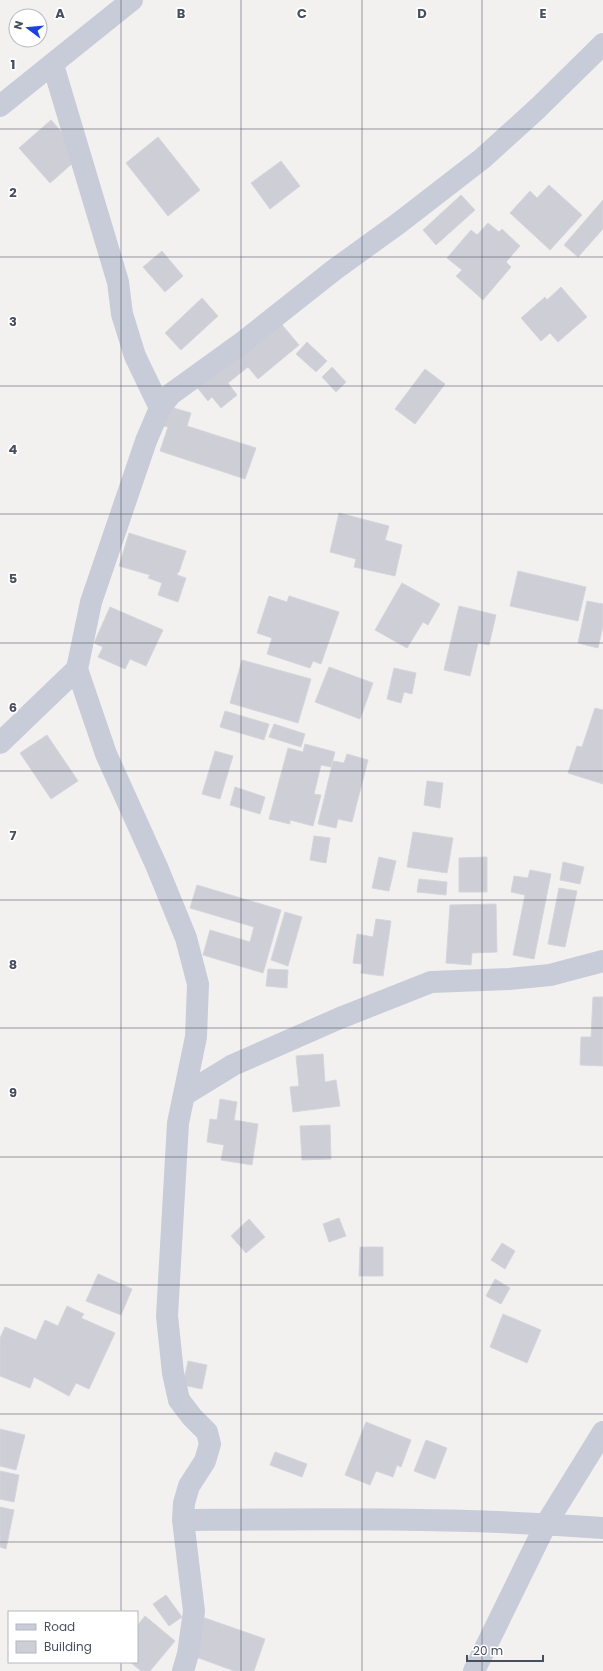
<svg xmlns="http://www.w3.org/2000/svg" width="603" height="1671" viewBox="0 0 603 1671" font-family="Poppins,sans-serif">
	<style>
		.building { fill: #cdced6; stroke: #d5d5dc }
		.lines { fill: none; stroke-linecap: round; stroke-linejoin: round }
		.street { stroke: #c7ccd8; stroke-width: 22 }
		.grid { fill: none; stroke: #484e5e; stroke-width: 1; stroke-opacity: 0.55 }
		.grid-label { font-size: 13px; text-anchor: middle; font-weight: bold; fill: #484e5e; stroke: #fff; stroke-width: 3.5; stroke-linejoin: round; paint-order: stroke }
	</style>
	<rect width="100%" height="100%" fill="#f3f1f0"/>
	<path class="building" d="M51,120L82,155L50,183L19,148Z
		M158,137L200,190L168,216L126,163Z
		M281,161L300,186L270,209L251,183Z
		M549,185L582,215L550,250L510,213L530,191L537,198Z
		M461,195L475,210L436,245L423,230Z
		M603,200V229L578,257L564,245Z
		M488,223L499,232L502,229L520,246L506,262L511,267L483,300L456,276L462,270L447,258L471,230L477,235Z
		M162,251L183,276L165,292L143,267Z
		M561,287L587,317L558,342L550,333L541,341L521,318L545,297L547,300Z
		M202,298L218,316L181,350L165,333Z
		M278,320L299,345L258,379L248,367L228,383L237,395L221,408L212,397L208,401L196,386Z
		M307,342L327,361L316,372L296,354Z
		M332,367L346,382L336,392L322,377Z
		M425,369L445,384L415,424L395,409Z
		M170,407L191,413L187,426L256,448L245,479L160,451L168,427L164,426Z
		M339,513L389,526L385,540L402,545L395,576L354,567L356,559L330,552Z
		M129,533L186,551L179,572H178L177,575L186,578L178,602L158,595L162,583L148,578L150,575L119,566Z
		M518,571L586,587L578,621L510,606Z
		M402,583L440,604L428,625L423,622L407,648L375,630Z
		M269,596L287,602L289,596L339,612L321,664L313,661L310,668L267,654L272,638L257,633Z
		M587,601L603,604V626L598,648L578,643Z
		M459,606L496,615L489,645L478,643L470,676L444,670Z
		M110,607L163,630L146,666L130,659L125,669L98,657L103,647L94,643Z
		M242,660L311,679L298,723L230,703Z
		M329,667L373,683L360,719L315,702Z
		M394,668L416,673L412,694L404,692L401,703L387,699Z
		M595,708L603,710V784L568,773L577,746L582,747Z
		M225,711L269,724L264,740L220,727Z
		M274,724L305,734L301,747L269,737Z
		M47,735L78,781L51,799L20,753Z
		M305,744L335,752L331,767L321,765L314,794L321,795L313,826L290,820V824L269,819L288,748L303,752Z
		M215,751L233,756L220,799L202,794Z
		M347,754L368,760L352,822L338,819L336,828L318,824L333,761L344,763Z
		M427,781L443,783L440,808L424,805Z
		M235,787L265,797L260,814L230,805Z
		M413,832L453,838L447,873L407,867Z
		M314,836L330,838L326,863L310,860Z
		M379,857L396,861L389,891L372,888Z
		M487,857V892H459V858Z
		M563,862L584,867L580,884L560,880Z
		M530,870L551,874L534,959L513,955L525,895L511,892L514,876L528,878Z
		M419,879L447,882L446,895L417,892Z
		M197,885L281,910L263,973L203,955L210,930L250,942L254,927L190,908Z
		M559,888L577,891L565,947L548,944Z
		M496,904L497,952L472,953L471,965L446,963L450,905Z
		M285,912L302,917L288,966L271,960Z
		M376,919L391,921L383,976L361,973L362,964L353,963L357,934L373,937Z
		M268,969L288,970L287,988L266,986Z
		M593,997H603V1066L580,1065L581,1037H591Z
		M323,1054L325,1082L336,1080L340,1106L293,1112L290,1087L299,1086L296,1056Z
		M220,1099L237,1102L234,1120L258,1124L252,1165L221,1160L224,1145L207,1142L210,1119L217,1120Z
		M330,1125L331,1159L302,1160L300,1126Z
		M339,1218L346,1236L329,1242L323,1224Z
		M249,1219L265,1237L246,1253L231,1236Z
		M502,1243L515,1251L505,1269L491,1260Z
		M360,1247H383V1276H359Z
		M98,1274L132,1289L121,1315L86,1301Z
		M495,1279L510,1288L501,1304L486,1296Z
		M67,1306L84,1314L81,1318L115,1333L89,1389L76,1383L69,1396L34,1377L30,1388L0,1376V1338L5,1327L36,1340L45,1320L58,1326Z
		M503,1314L541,1330L527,1363L490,1347Z
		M188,1361L207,1365L202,1389L183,1385Z
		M366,1422L411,1440L401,1467L397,1465L393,1477L376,1471L370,1485L345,1475Z
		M0,1429L25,1435L16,1470L0,1466Z
		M426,1440L447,1448L435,1479L414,1471Z
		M275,1452L307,1464L302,1477L270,1465Z
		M0,1471L19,1475L14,1502L0,1499Z
		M0,1507L14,1510L6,1549L0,1547Z
		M166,1595L182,1617L169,1626L153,1604Z
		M145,1616L175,1641L150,1671H141L130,1662H137V1626Z
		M202,1617L265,1639L254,1671H234L188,1654Z"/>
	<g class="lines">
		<path class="street" d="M53,65L118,282L122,314L135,356L160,408
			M0,106L132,0
			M0,743L77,669
			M184,1095L233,1065L340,1018L431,982L509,979L550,975L603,961
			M183,1520C323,1519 463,1517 603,1528
			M183,1671L188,1654L194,1611L183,1520L184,1503L189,1486L205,1461L210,1444L207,1432L192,1417L179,1400L173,1373L167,1316L178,1123L196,1037L198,984L186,938L157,867L106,754L77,669L91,602L146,441L160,408L171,394L243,342L334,270L399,223L483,158L538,108L603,44
			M474,1671L546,1524L603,1432"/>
	</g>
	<path class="grid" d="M121,0V1612M241,0V1671M362,0V1671M482,0V1671M0,129H603M0,257H603M0,386H603M0,514H603M0,643H603M0,771H603M0,900H603M0,1028H603M0,1157H603M0,1285H603M0,1414H603M0,1542H603M121,1662V1671"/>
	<g class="grid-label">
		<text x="60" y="18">A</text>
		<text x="181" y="18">B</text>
		<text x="302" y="18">C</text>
		<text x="422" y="18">D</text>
		<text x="543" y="18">E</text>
		<text x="13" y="69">1</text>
		<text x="13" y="197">2</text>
		<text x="13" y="326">3</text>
		<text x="13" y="454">4</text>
		<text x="13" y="583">5</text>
		<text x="13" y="712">6</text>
		<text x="13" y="840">7</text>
		<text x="13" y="969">8</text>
		<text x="13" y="1097">9</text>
	</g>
	<rect x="8" y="1611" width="130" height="52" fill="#ffffff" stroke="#b6b8bf"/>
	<rect x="16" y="1624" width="20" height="6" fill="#c7ccd8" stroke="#b6b8bf"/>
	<text x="44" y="1631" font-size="12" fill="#484e5e">Road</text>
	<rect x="16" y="1641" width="20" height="12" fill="#cdced6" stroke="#b6b8bf"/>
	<text x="44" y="1651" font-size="12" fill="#484e5e">Building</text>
	<g transform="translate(28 28) rotate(286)"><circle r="19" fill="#ffffff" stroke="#b6b8bf"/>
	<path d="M0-3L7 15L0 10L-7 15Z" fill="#1b41e2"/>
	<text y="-6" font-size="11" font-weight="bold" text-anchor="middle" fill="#484e5e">N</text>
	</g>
	<path d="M467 1655v6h76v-6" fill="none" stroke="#484e5e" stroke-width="2"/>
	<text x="473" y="1655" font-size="12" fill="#484e5e" stroke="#ffffff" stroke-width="3" paint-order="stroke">20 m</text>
</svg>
